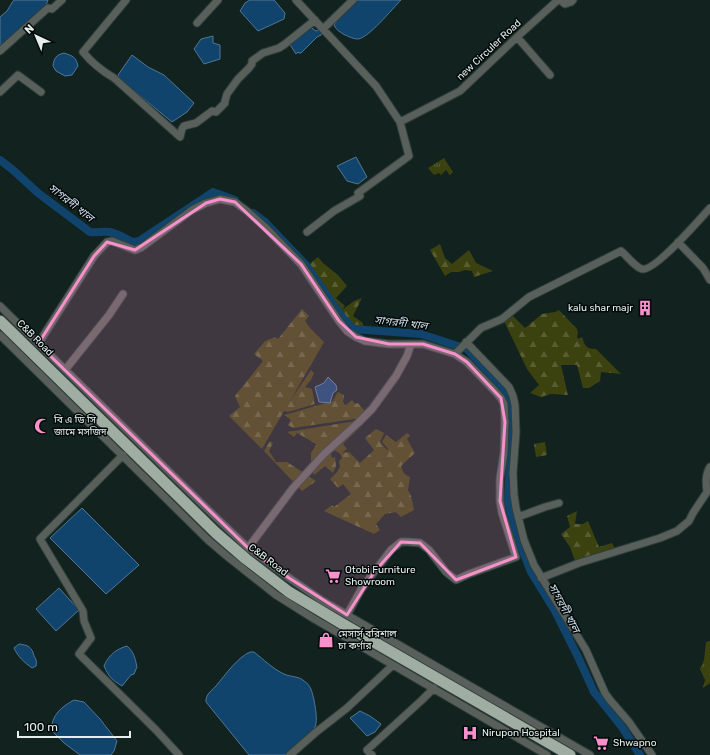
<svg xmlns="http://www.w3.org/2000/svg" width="710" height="755" viewBox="0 0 710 755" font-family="Rubik,'Noto Sans Bengali',sans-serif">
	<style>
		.grass { fill: url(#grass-tufts) }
		.forest { fill: url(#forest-firs) }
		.water { fill: #10446d; stroke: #507793 }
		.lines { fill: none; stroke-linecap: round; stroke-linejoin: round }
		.canal { stroke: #10446d; stroke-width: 8 }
		.minor-casing { stroke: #2f3f3c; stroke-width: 9 }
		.trunk-casing { stroke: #2f3f3c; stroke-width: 13 }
		.minor { stroke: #595f5a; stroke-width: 7 }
		.trunk { stroke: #a0ada2; stroke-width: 11 }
		.marked { fill: #f890cb; fill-opacity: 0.2; stroke: #f890cb; stroke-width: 3; stroke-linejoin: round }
		.labels { text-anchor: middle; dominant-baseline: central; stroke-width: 3; stroke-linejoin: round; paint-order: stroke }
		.street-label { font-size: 10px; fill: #e4efec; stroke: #040a09 }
		.poi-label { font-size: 10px; fill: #e4efec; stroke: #040a09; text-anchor: start }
		.water-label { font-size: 11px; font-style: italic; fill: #cedeee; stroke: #040a09 }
	</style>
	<defs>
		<pattern id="grass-tufts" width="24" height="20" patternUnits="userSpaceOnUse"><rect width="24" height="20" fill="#3c420f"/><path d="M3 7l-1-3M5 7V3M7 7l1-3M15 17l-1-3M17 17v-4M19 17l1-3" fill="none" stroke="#585e32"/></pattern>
		<pattern id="forest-firs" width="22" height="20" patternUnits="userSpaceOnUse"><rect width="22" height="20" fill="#3c420f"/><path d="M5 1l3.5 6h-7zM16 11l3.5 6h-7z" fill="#585e32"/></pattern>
	</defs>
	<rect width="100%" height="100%" fill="#11221f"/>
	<path class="grass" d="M444,158L453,172L450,175L446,170L441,175L439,173L434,175L428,168Z
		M710,641V683L703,688L705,680L700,669L704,660L706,642Z"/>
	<path class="forest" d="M440,244L445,258L452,264L469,250L476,263L493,271L474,277L472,271L465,270L459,272H451L445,276L430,250Z
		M318,257L323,263L338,275L347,286L336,298L345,306L342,310L354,301L362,298L353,316L363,323V326L350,325L338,313L307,266Z
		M302,309L309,316L305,321L310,328L324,342L290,401L311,370L314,373L311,380L305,387L312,389L315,404L288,412L284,411L262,449L229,416L240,407L235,396L263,361L254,354L265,341L275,337L278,339Z
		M559,310L577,329L578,333L577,336L578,339L582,337C585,346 586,349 596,349L621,374L601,372L600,381L589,388H583L577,365H561L568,395L551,394L541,397L530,393L539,385L527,369L504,321L509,319L513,316L525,328L542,314L555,312Z
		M338,392L344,395V398L343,401L344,404L346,405L352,400L355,404L358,403L365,411L364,414L361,418L293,428L288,425L291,420L284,415L333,401L336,395Z
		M362,420L365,422L343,444L347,449L342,453L349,452L360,463L374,450L365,438L376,429L384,433L380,442L386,449L389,450L382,442L386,435L396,442L407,433L410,435L407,439L415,453L401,466C403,472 404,475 410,477L408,490L411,496L414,510L401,517L396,512L385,514L376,524L380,530L374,534L324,511L332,505L334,507L351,494L343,484L338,488L330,479L337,472L340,467L339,461L342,458C340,452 337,451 331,450V454L332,458L335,457L336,466L333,473L325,466L314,475L311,465V453L315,447L316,444L297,433L294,437L287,432Z
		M270,441L273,443L269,451L276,462H287L316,481L302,491L264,451Z
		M545,442L547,455L536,457L534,444Z
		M577,511L575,524H583L588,521L599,547L612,543L616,550L575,561L570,547L561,534L570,527L567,516Z"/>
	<path class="water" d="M15,0H48L46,5L0,48V17L7,11L13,1Z
		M250,0H274L285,13L284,19L258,31L240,11L245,3Z
		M358,0H401C393,8 367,40 357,39C353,39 348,36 345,35C340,32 336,30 334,25L344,12Z
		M309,26L316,31L320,29L322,32L321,35L317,37L301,53H299L298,52L296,54L289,43Z
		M213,36V43L220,45V59L204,64L194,49L201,39Z
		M64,53C73,56 76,57 78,66L72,75L65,76L56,71L53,66C54,58 56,55 64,53Z
		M132,55L148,67L164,75L194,103L187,112L172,122L133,90L121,82L118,75Z
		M356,157L367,177L358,184L347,181L337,166Z
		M328,377L336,385L337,390L333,393L330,403L319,402L315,387L324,383Z
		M82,508L139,565L106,594L50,538Z
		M59,588L79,610L56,631L36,609Z
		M19,644C28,645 32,647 34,656C36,659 37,661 36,666L32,668C24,662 18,657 14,648Z
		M127,646C134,652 135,658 137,667L134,674L131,675L122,686C112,680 109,677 104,666C108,656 116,649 127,646Z
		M250,652H254C263,659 273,669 284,674C290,677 299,676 304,681C311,685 312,692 314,700C315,706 318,720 315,727C312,735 294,749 287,755H249L206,702C206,699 206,699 207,696C209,692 213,689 216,686C225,675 238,657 250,652Z
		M74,700L84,702L100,719L117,741L114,751L111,755H80L64,743L51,730C52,715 61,707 74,700Z
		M360,711L370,716L381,724L375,732L367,736L350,718Z"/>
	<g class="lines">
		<path class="canal" d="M0,160L13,170L38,193L90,232C97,233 103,231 110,232C118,234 125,238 132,242L139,241L213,192L235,200
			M253,213L265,222L306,265L342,317L353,329L421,334L467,349L505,390L510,402L512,424L508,501L514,528L531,572L555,611L579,659L594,692L622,727L640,755"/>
		<g class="minor-casing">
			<path id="minor" d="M126,0L83,52C92,63 102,71 114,78L180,137L182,129L184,126L196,123L212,111L216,112L225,103V101L227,94L238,79L249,68L252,64V61L263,53L279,48L285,44L315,20
				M296,0L376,86L400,122L460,91L517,37L558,0
				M560,0L565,4L571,2L573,0
				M197,23L218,0
				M323,29L353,0
				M517,37L550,75
				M0,51L48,8L52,9L62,0
				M0,92L18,75L41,92
				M307,232L334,211L360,196L358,193L409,156L400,122
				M678,242L703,268L710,280
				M0,306L207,509L248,548L289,578L321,600L590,755
				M0,335L208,540L228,557L276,595L311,617L547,755
				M466,342L509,387L513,396L515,405L516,432L513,473L514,495L516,508L524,540L534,565L586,650L605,693L610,700L629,722L652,755
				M38,344L94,256L107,242L112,241L135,250L142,247L192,210L206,203L220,199L235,202L247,211L265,227L301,264L339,321L347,331L356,337L365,341L389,344H423L455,354L467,362L495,391L501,398L504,404L505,422L504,453L500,479V501L502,513L516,557L469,574L456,580L446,572L429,550L420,543L408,542H401L391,550L375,571L362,588L347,615
				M455,354L481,328L502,319L529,297L621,251C626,255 636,268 642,269C654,272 701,218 710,208
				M65,370L109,315L123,294
				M123,455L40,539L83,611L84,621L91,638L79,654L156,730L179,755
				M518,517L545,507L559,503
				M248,548L293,488L324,454L359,422L372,409L396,376L407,356L411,344
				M541,578L579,563L660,538L677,531L689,521L693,513L707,492C706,483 705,475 710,467
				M290,755L315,733L347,708L393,665
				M372,755L367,750L422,700L434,688"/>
		</g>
		<g class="trunk-casing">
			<path id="trunk" d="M0,321L216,533L246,559L289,592L341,623L570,755"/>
		</g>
		<use href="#minor" class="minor"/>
		<use href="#trunk" class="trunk"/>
	</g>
	<path class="marked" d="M220,199L235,202L301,264L339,321L356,337L389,344H423L455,354L467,362L501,398L505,422L500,501L516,557L456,580L420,543L401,542L375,571L347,615L289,578L248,548L38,344L94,256L107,242L135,250L206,203Z"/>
	<defs>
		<g id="building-bare" transform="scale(1.2)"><path d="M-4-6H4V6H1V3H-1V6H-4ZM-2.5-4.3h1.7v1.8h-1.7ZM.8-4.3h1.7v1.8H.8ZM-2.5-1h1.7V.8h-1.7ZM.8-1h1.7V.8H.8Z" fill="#f890cb" stroke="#040a09" stroke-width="2.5" paint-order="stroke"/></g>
		<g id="mosque-bare" transform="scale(1.2)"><path d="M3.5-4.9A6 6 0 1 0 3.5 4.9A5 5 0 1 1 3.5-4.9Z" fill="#f890cb" stroke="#040a09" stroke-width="2.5" paint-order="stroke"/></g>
		<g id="supermarket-bare" transform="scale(1.2)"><path d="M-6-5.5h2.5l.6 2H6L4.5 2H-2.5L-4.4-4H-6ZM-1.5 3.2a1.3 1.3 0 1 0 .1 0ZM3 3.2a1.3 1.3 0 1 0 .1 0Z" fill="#f890cb" stroke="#040a09" stroke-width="2.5" paint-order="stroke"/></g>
		<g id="shop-bare" transform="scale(1.2)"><path d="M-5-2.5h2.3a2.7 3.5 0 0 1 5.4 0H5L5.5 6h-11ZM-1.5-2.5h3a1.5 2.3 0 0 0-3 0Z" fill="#f890cb" stroke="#040a09" stroke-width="2.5" paint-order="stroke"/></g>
		<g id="hospital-bare" transform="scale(1.2)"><path d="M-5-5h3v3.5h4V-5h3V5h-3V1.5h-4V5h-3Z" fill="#f890cb" stroke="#040a09" stroke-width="2.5" paint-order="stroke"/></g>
	</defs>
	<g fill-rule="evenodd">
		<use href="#building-bare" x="645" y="308"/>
		<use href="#mosque-bare" x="42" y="426"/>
		<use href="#supermarket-bare" x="333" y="576"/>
		<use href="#shop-bare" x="326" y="640"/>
		<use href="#hospital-bare" x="470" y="733"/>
		<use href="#supermarket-bare" x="601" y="743"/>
	</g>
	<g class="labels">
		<g class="street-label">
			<text transform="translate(489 50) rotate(-43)">new Circuler Road</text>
			<text transform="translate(35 338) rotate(45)">C&amp;B Road</text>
			<text transform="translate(268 560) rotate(37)">C&amp;B Road</text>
		</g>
		<g class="poi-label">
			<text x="633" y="308" text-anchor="end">kalu shar majr</text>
			<text x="54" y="420">বি এ ডি সি<tspan x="54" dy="12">জামে মসজিদ</tspan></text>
			<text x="345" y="570">Otobi Furniture<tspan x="345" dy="12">Showroom</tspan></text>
			<text x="338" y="634">মেসার্স বরিশাল<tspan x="338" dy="12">চা কর্ণার</tspan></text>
			<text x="482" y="733">Nirupon Hospital</text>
			<text x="613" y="743">Shwapno</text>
		</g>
		<g class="water-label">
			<text transform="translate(71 203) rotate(38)">সাগরদী খাল</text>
			<text transform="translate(401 323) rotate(7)">সাগরদী খাল</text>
			<text transform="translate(564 608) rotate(62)">সাগরদী খাল</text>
		</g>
	</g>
	<g transform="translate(36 36) rotate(316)" stroke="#040a09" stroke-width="3" paint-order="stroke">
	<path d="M0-3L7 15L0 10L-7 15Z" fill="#e4efec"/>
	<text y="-6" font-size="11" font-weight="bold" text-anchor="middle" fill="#e4efec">N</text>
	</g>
	<path d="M18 731v6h112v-6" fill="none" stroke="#e4efec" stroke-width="2"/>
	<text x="24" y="731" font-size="12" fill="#e4efec" stroke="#040a09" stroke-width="3" paint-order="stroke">100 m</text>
</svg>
